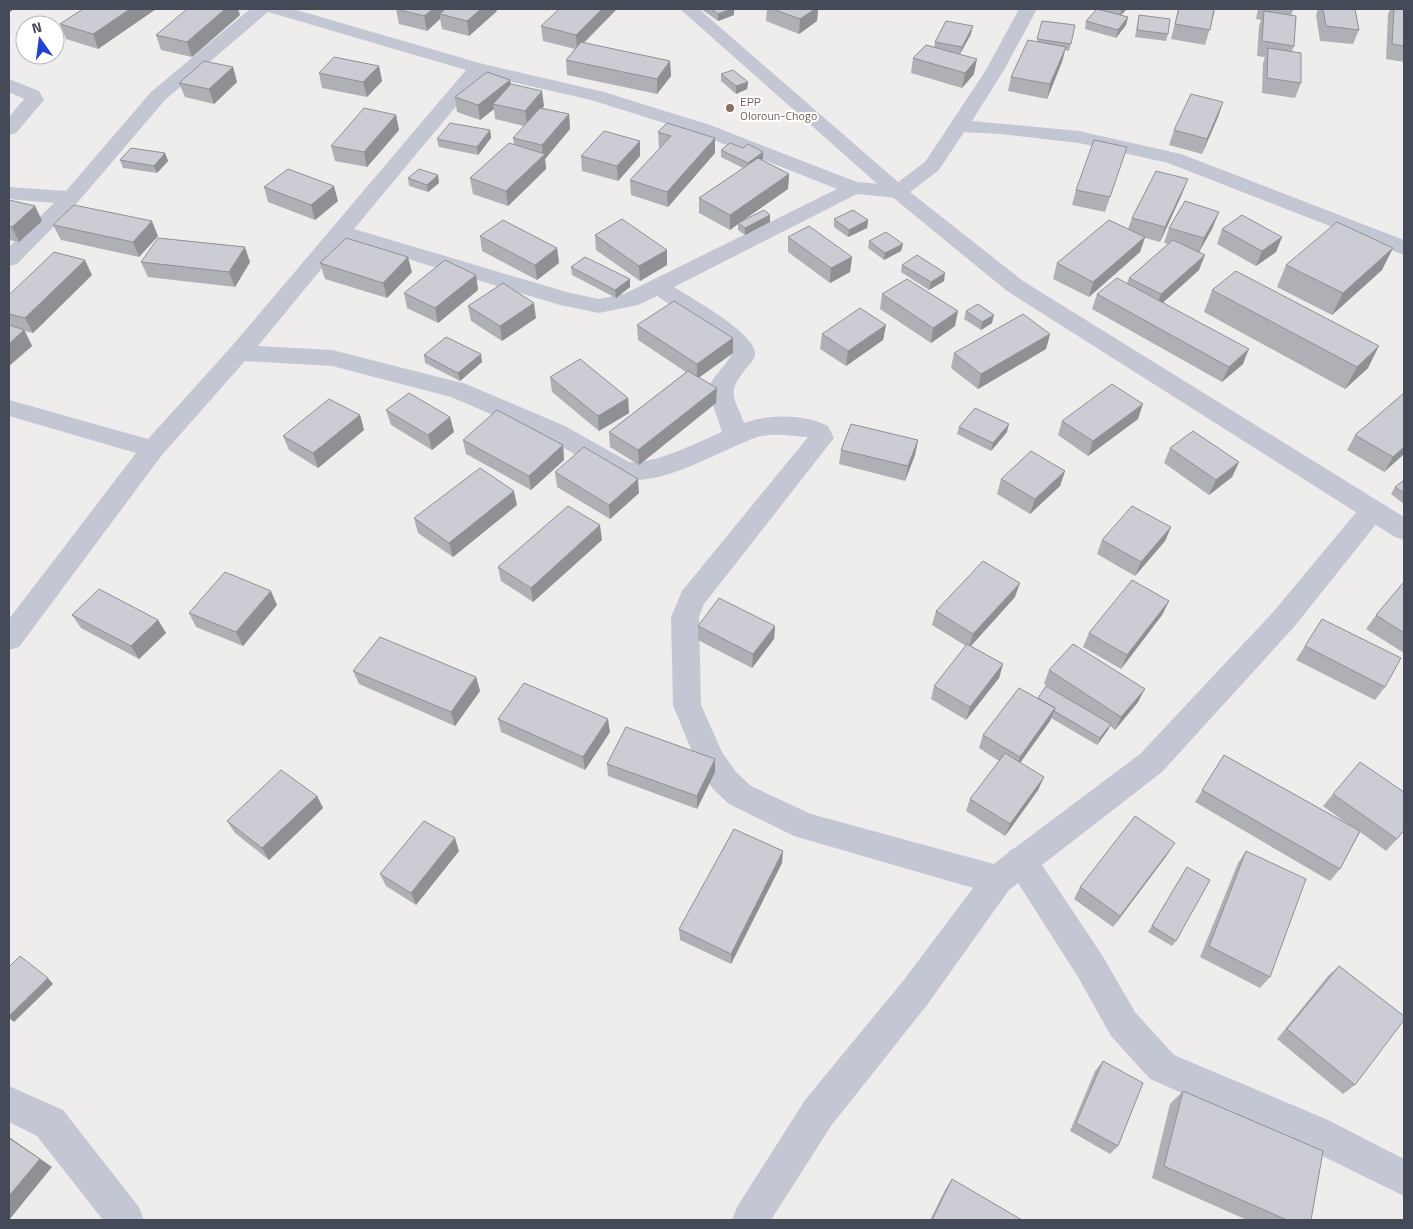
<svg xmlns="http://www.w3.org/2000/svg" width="1413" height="1229" viewBox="0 0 1413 1229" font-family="'Titillium Web',sans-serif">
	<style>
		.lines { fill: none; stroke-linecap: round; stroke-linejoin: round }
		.minor { fill: #c3c7d3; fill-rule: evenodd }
		.tertiary { fill: #c3c7d3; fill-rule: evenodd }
		.wall { fill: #afb0b6 }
		.shaded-wall { fill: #8f9094 }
		.building { fill: #cccdd4; stroke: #8f9094 }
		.education-dot { fill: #8d6e63; stroke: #fff; stroke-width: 2 }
		.labels { text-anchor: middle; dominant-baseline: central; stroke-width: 4; stroke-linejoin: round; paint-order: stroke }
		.far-education-label { font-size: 12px; fill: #785e54; stroke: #fff; text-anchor: start }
	</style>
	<rect width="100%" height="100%" fill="#efedec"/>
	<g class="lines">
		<path class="minor" d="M250,9H293L483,64L604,92L710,125L857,182L894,185L925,162L986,70L1019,9H1037L1004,70L972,121L1079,131L1181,154L1404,240V255L1168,163L1079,143L1001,134L964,132L939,170L905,196L898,198L857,194L674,287C691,298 759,335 755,355C754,361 748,366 744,371C726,394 735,398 744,423C768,414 804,414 828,426L834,438L704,604L699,617L701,705L722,752L736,772L751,786L811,814L994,864L1008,853L1010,850L1016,847L1140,754L1274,611L1363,504L1372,501L1381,504L1385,511L1381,518L1294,627L1162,772L1042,865L1102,955L1135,1012L1174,1055L1328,1120L1404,1159V1196L1302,1146L1150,1079L1111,1036L1078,977L1018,883L1009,890L927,1005L831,1126L771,1220H732L737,1207L805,1100L903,981L973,888L794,836L729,804L714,790L699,769L673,705L671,617L682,591L808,437C794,436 777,433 762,436C755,437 747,441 740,444C705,459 653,489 615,478L547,438L451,397L332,366L245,361L162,455L19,647L9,650V619L136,453L9,416V400L148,439L231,347L466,70L268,12L165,100L78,202L17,264L9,266V247L54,203L9,199V187L66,191L151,92ZM482,75L591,100L696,133L837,189L624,294L599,299L570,293L354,229ZM345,240L560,305L599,313L638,305L657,296L728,344C731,348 733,351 731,356C724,368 713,375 708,390L722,432C695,443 657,464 629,462L565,426L466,384L332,350L258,346Z
			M9,79L39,91L44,100L16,133L9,135V117L24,99L9,92Z
			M9,1086L63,1110L139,1207L144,1220H103L37,1136L9,1122Z"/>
		<path class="tertiary" d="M680,9H699L905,188L1023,281L1404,517V540L1395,537L1007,291L891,196Z"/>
	</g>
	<path class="wall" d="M83,9H156L98,49L66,39L60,24Z
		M396,9L497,11L469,36L442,29L440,19L427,31L399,24Z
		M617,9L584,43L670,61L671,76L657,94L567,75L566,60L575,49L543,41L541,26Z
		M701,9H734V15L718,21Z
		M767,9H818L817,21L799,34L766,21Z
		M1092,9H1127L1121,15L1128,17L1126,25L1116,38L1085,29L1086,21L1096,10Z
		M1178,9L1215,11L1205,45L1171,39Z
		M1258,9H1294L1291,15L1294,46L1292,51L1301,83L1295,98L1262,93L1263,63L1265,57L1257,56L1259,26L1261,20L1256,19Z
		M1318,9H1355L1359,30L1353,44L1320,41L1316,15Z
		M1390,9H1404V62L1386,59L1388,14Z
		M240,15L192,57L161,50L156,35Z
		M1139,15L1168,34L1166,41L1135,37Z
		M1042,21L1071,44L1069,51L1065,50L1062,62L1047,99L1008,91L1011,77L1037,42Z
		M971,34L960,54L974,74L962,88L911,73L913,58L934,47L935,42Z
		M379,66L382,81L367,97L322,88L319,73Z
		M233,67L237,82L214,104L185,97L179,83Z
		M721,74L748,82L747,89L736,94L721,81Z
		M510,80L511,84L544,106L542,108L569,114L570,129L545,159L546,169L508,206L473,194L470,178L514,144L513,138L524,126L495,119L494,109L480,120L457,112L455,97Z
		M1223,102L1218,117L1202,154L1169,145L1174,130Z
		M396,115L399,130L367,167L335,161L331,146Z
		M667,123L715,153L668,207L631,195L630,180L660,148L659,147L658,132Z
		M490,130L491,138L478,155L439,147L437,139Z
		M640,141V156L618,181L582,171L581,156Z
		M721,150L763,159L762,160L789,174L788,189L745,219L770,215V222L745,235L738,230V224L730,230L699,213V198L743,168L721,157Z
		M165,153L168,161L157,173L123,168L120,160Z
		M1122,162L1105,212L1072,205L1076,190Z
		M408,178L439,183L428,192L409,186Z
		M264,187L338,201L315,220L268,202Z
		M1182,194L1160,242L1145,238L1140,252L1089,297L1053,279L1057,263L1128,229L1132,218Z
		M9,200L35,206L42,221L19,242L9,240Z
		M834,219L868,220L867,228L848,237L834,227Z
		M53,225L158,236L139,257L61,240Z
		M1213,227L1199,252V270L1163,302L1243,364L1222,382L1092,309L1097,294L1127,283L1129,278L1168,244L1164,243L1169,228Z
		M1222,229L1282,237L1276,252L1256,266L1217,244Z
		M595,235L667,250V265L640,281L596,250Z
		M480,236L557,248L559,263L537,280L482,251Z
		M788,237L852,257L850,272L830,283L788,252Z
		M869,241L903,244L901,251L884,260L868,248Z
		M141,262H250L235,287L148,277Z
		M320,263L412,272L387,298L325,279Z
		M902,265L944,281L929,290L901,272Z
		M1286,265L1382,270L1332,315L1277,287Z
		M571,267L630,287L616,298L572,275Z
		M92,275L33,333L25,331L32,346L9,366V295Z
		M476,275L478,290L438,323L407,308L404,293Z
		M1212,290L1368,368L1345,389L1204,312Z
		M882,294L955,326L931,343L880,309Z
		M468,306L536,318L502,341L471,321Z
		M966,311L992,323L981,330L964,319Z
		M637,325L733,338V353L699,377L716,403L639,465L610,447L609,432L686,372L638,340Z
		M886,325L883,340L846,366L820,349L822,334Z
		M1050,334L1046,349L978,389L951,368L954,353Z
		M424,355L482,362L460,381L425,363Z
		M550,377L628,398L629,413L599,431L552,392Z
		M1404,393V454L1384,472L1347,450L1355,435Z
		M386,410L450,417L454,432L432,450L391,425Z
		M360,415L364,430L318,468L289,450L283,436Z
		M1138,419L1088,456L1058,435L1062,421Z
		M959,427L1007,432L991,451L957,434Z
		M463,440L563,445L564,460L531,490L466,454Z
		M918,440L915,455L905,481L839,464L841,450Z
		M1170,448L1239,462L1232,477L1209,495L1164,463Z
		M1065,471L1060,486L1030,514L997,494L1001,479Z
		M555,472L639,493L610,519L557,487Z
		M1404,480V504L1391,494L1395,487Z
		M517,505L453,557L418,533L414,518Z
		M1171,527L1165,541L1135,576L1097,554L1102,540Z
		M602,540L533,602L501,581L498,567Z
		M1404,582V653L1366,629L1376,615Z
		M1015,597L971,646L1003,664L999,678L966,720L931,699L934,686L966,646L932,625L936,611Z
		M1169,601L1162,615L1121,669L1083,647L1089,633Z
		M277,605L243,646L196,627L189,613Z
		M72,615L158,620L166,633L139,659L81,628Z
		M1322,619L1385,687L1375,700L1296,660Z
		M698,626H775L774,639L752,668L698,640Z
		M1049,670L1138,702L1115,730L1110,726L1108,730L1097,745L1051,718L1050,721L1020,763L1044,777L1038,790L1005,836L966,811L970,799L999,761L979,748L983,735L1038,698L1065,697L1044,684Z
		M353,671L476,677L480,691L455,726L359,684Z
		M498,719L610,732L585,770L501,732Z
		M1224,755L1352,827L1323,806L1333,794L1397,839L1386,851L1360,832L1340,869L1330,881L1195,802Z
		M607,764L715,772L697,809L608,776Z
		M317,796L323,808L269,860L235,833L227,821Z
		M459,851L416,905L386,886L380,874Z
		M1246,851L1270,977L1260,988L1200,957L1238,863Z
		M1167,855L1113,927L1074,899L1080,887Z
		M782,863L731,964L680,940L679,929Z
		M1187,867L1176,941L1172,946L1148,932Z
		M1339,966L1355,1085L1343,1094L1277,1039L1328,976Z
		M1103,1061L1118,1146L1110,1154L1070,1131L1095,1071Z
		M1183,1091L1311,1220H1247L1152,1178L1170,1104Z
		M952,1179L1022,1220H930L945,1190Z"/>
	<path class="shaded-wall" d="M9,9H14L9,13Z
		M130,9H156L98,49L93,34Z
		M225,9H238L240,15L192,57L187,42Z
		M433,9H453L440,14V19L427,31L424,16Z
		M481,9H496L497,11L469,36L467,21Z
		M602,9H617L577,49L576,35Z
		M731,9H734V15L718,21V14Z
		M815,9H818L817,21L799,34L800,19Z
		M1122,9H1127L1119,17Z
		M1128,17L1126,25L1116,38L1118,30Z
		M973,26L971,34L960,54L962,47Z
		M1066,47L1062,62L1047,99L1050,84Z
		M977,59L974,74L962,88L965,73Z
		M670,61L671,76L657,94V79Z
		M379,66L382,81L367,97L363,82Z
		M233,67L237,82L214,104L209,89Z
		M510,80L512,95L493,104L494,109L480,120L478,105Z
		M748,82L747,89L736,94V86Z
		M542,91L544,106L527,126L525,111Z
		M1223,102L1218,117L1202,154L1207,139Z
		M569,114L570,129L545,159L546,169L508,206L506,191L543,155L542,145Z
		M396,115L399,130L367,167L364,152Z
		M490,130L491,138L478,155L477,147Z
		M715,138V153L668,207L667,192Z
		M640,141V156L618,181L617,166Z
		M763,152V159L748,170V163Z
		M165,153L168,161L157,173L154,166Z
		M789,174L788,189L739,223H738V224L730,230V215Z
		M438,175L439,183L428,192L427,185Z
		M1188,179L1182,194L1160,242L1165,227Z
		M334,186L338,201L315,220L311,205Z
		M35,206L42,221L19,242L12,227Z
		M1219,212L1213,227L1198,254L1204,238Z
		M770,215V222L745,235V228Z
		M868,220L867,228L848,237L849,230Z
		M152,221L158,236L139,257L133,242Z
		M1145,237L1140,252L1089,297L1093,282Z
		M1282,237L1276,252L1256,266L1262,251Z
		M903,244L901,251L884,260L885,253Z
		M245,247L250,262L235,287L229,272Z
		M557,248L559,263L537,280L535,265Z
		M1393,248L1382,270L1332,315L1343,293Z
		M667,250V265L640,281L639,266Z
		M1205,255L1199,270L1156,309L1161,294Z
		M408,257L412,272L387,298L383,283Z
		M852,257L850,272L830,283L831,268Z
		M85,260L92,275L33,333L25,318Z
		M945,273L944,281L929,290L931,282Z
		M476,275L478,290L438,323L435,308Z
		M630,279V287L616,298L615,290Z
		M534,303L536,318L502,341L500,326Z
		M958,311L955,326L931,343L933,328Z
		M994,315L992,323L981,330L982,322Z
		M886,325L883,340L846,366L848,351Z
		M24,330L32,346L9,366V344Z
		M1050,334L1046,349L978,389L981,374Z
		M733,338V353L697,379V364Z
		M1379,346L1368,368L1345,389L1357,367Z
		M1249,349L1243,364L1222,382L1229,367Z
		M481,354L482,362L460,381L458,373Z
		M717,388L716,403L639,465L638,450Z
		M628,398L629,413L599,431L598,416Z
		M1143,404L1138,419L1088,456L1093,441Z
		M360,415L364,430L318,468L313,453Z
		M450,417L454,432L432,450L428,435Z
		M1009,424L1007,432L991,451L993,443Z
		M918,440L915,455L905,481L908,466Z
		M563,445L564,460L531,490L529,476Z
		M1404,447V454L1384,472L1393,457Z
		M1239,462L1232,477L1209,495L1216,480Z
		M1065,471L1060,486L1030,514L1035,499Z
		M638,479L639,493L610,519L609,505Z
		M514,491L517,505L453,557L449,543Z
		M600,525L602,540L533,602L531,588Z
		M1171,527L1165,541L1135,576L1141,562Z
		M1020,583L1015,597L969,648L973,634Z
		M271,591L277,605L243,646L236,632Z
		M1169,601L1162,615L1121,669L1127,655Z
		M158,620L166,633L139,659L131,646Z
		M775,626L774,639L752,668L753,654Z
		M1003,664L999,678L966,720L970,707Z
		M476,677L480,691L455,726L451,712Z
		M1145,689L1138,702L1115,730L1121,717Z
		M1055,708L1050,721L1015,770L1020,757Z
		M608,719L610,732L585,770L583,757Z
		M1111,724L1108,730L1097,745L1100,738Z
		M715,759V772L697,809V796Z
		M1044,777L1038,790L1005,836L1010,824Z
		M317,796L323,808L269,860L262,848Z
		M455,838L459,851L416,905L411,893Z
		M1175,843L1167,855L1113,927L1120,916Z
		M783,851L782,863L731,964V954Z
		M48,978L53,984L14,1022L9,1018V1016Z
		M9,1137L52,1167L9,1220Z"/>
	<path class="building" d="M83,9H130L93,34L60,24Z
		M187,9H225L187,42L156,35Z
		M396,9H433L424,16Z
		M445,9H481L467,21L440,14Z
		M559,9H602L576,35L541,26Z
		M711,9H731L718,14Z
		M773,9H815L800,19Z
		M1097,9L1128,17L1118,30L1086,21Z
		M1179,9H1214L1210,30L1175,24Z
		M1323,9H1355L1359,30L1326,26Z
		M1394,9H1404V46L1392,44Z
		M1264,11L1296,16L1294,46L1262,41Z
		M1139,15L1170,19L1168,34L1137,30Z
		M946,21L973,26L962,47L935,42Z
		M1042,21L1075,25L1071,44L1037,39Z
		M1028,40L1066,47L1050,84L1011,77Z
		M581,42L670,61L657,79L566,60Z
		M926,45L977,59L965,73L913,58Z
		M1268,48L1301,53V83L1267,78Z
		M334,57L379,66L363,82L319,73Z
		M204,61L233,67L209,89L179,83Z
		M733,70L748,82L736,86L721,74Z
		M487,72L510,80L478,105L455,97Z
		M511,84L542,91L525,111L493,104Z
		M1191,94L1223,102L1207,139L1174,130Z
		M364,108L396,115L364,152L331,146Z
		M540,108L569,114L542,145L513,138Z
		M450,123L490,130L477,147L437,139Z
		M667,123L715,138L667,192L630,180L671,136L658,132Z
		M604,131L640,141L617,166L581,156Z
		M1094,140L1127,147L1110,197L1076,190Z
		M509,143L545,154L506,191L470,178Z
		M730,143L743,148L748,144L763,152L748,163L721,150Z
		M131,148L165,153L154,166L120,160Z
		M758,158L789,174L730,215L699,198Z
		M288,169L334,186L311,205L264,187Z
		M419,169L438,175L427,185L408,178Z
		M1156,171L1188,179L1165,227L1132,218Z
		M9,200L35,206L12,227L9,226Z
		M1185,201L1219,212L1204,238L1169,228Z
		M74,205L152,221L133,242L53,225Z
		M764,210L770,215L745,228L738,223Z
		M853,210L868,220L849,230L834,219Z
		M1242,215L1282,237L1262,251L1222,229Z
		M622,219L667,250L639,266L595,235Z
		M503,220L557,248L535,265L480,236Z
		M1109,220L1145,237L1093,282L1057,263Z
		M1337,222L1393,248L1343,293L1286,265Z
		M809,226L852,257L831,268L788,237Z
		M886,232L903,244L885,253L869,241Z
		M158,238L245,247L229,272L141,262Z
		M346,238L408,257L383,283L320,263Z
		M1173,240L1205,255L1161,294L1129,278Z
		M54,252L85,260L25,318L9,314V295Z
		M917,255L945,273L931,282L902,265Z
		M585,257L630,279L615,290L571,267Z
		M445,260L476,275L435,308L404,293Z
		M1236,271L1379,346L1357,367L1212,290Z
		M1117,278L1249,349L1229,367L1097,294Z
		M907,279L958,311L933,328L882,294Z
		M503,283L534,303L500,326L468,306Z
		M674,301L733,338L697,364L637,325Z
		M978,304L994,315L982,322L966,311Z
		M860,308L886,325L848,351L822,334Z
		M1023,314L1050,334L981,374L954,353Z
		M9,325L24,330L9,344Z
		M446,337L481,354L458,373L424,355Z
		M580,359L628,398L598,416L550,377Z
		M688,371L717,388L638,450L609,432Z
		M1112,384L1143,404L1093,441L1062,421Z
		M409,393L450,417L428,435L386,410Z
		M1404,393V447L1393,457L1355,435Z
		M329,399L360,415L313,453L283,436Z
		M975,408L1009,424L993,443L959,427Z
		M497,410L563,445L529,476L463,440Z
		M851,424L918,440L908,466L841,450Z
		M1193,431L1239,462L1216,480L1170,448Z
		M584,447L638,479L609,505L555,472Z
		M1031,451L1065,471L1035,499L1001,479Z
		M480,468L514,491L449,543L414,518Z
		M1404,480V493L1395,487Z
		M568,506L600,525L531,588L498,567Z
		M1132,506L1171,527L1141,562L1102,540Z
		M983,561L1020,583L973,634L936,611Z
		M225,572L271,591L236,632L189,613Z
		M1132,580L1169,601L1127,655L1089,633Z
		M1404,582V633L1376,615Z
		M99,589L158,620L131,646L72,615Z
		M719,598L775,626L753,654L698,626Z
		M1322,619L1401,658L1385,687L1305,646Z
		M380,637L476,677L451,712L353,671Z
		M967,644L1003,664L970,707L934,686Z
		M1073,644L1145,689L1121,717L1049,670Z
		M524,683L608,719L583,757L498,719Z
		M1046,686L1111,724L1100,738L1054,711L1055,708L1038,698Z
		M1019,688L1055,708L1020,757L983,735Z
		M626,727L715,759L697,796L607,764Z
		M1005,753L1044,777L1010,824L970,799Z
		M1224,755L1360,831L1340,869L1202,790Z
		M1360,762L1404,792V830L1397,839L1333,794Z
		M281,770L317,796L262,848L227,821Z
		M1135,816L1175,843L1120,916L1080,887Z
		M424,821L455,838L411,893L380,874Z
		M734,829L783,851L731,954L679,929Z
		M1246,851L1306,879L1270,977L1209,946Z
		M1187,867L1210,880L1176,941L1152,926Z
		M20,956L48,978L9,1016V967Z
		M1339,966L1404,1016V1020L1355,1085L1287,1029Z
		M1103,1061L1143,1083L1118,1146L1076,1123Z
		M1183,1091L1323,1151L1311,1220H1287L1164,1166Z
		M9,1138L40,1159L9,1196Z
		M952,1179L1022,1220H932Z"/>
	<circle class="education-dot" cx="730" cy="108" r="5"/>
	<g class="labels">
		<g class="far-education-label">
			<text x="740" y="101">EPP<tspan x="740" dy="14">Oloroun-Chogo</tspan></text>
		</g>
	</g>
	<rect width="1413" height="1229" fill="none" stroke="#454a58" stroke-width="20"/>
	<g transform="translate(40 40) rotate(346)"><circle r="24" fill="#ffffff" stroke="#b5b7bc"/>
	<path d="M0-4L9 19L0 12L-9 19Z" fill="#2142d3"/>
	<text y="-8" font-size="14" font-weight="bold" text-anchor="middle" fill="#454a58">N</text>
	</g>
</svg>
